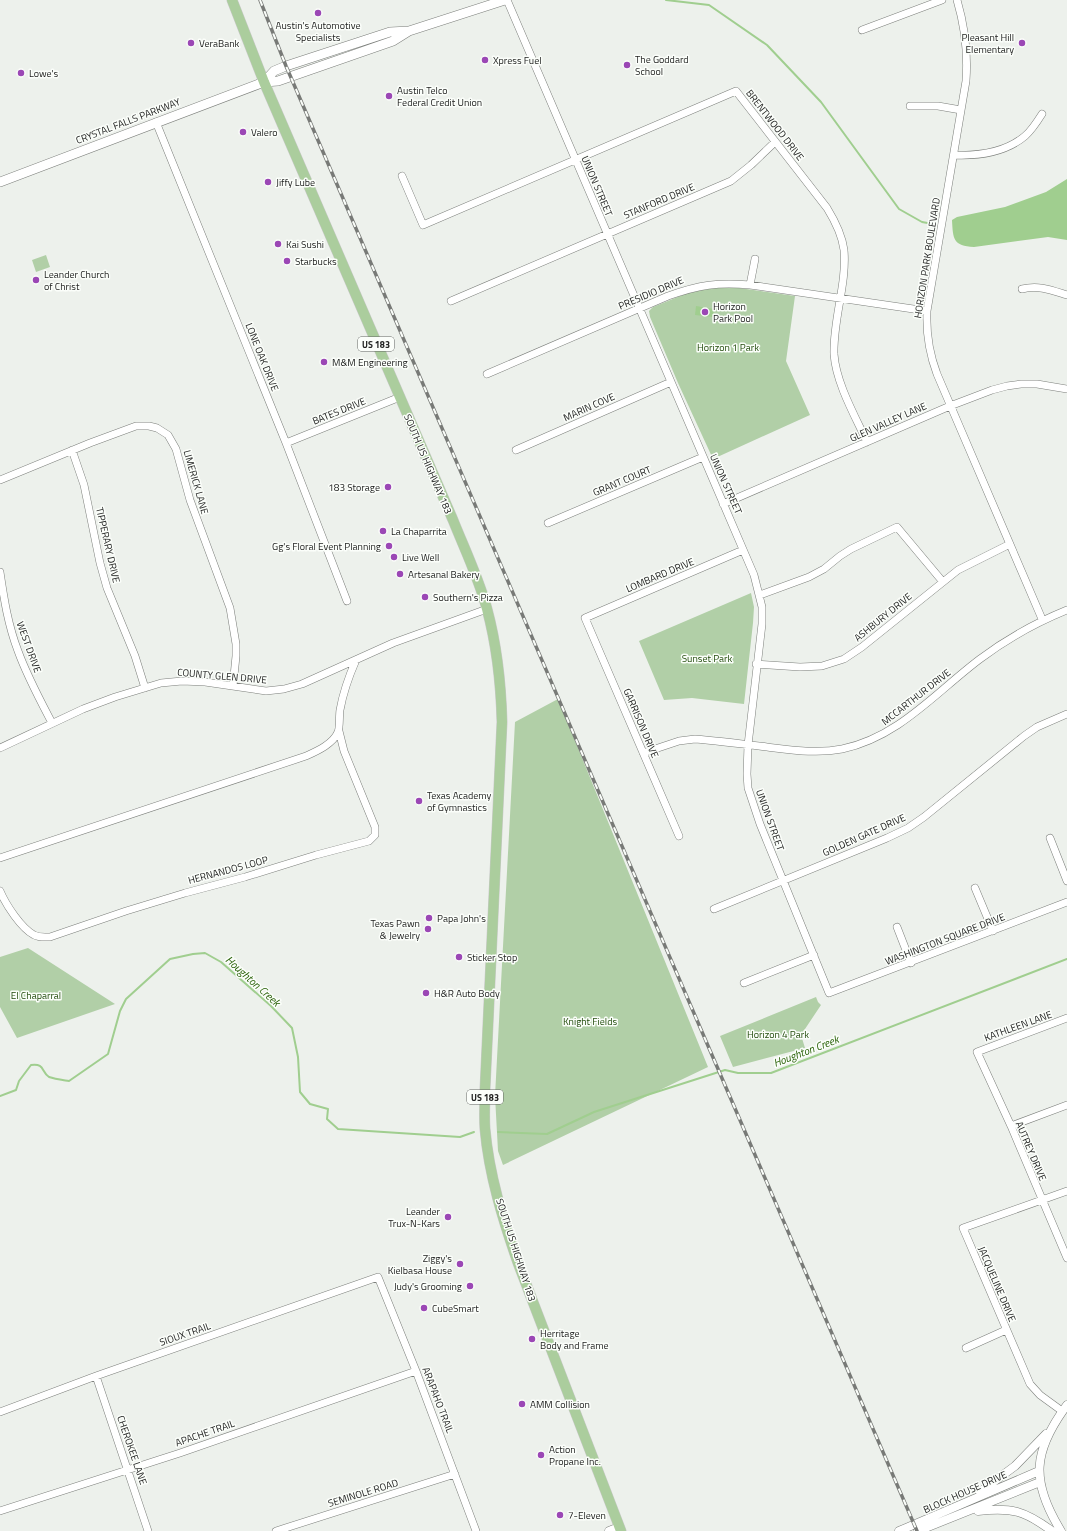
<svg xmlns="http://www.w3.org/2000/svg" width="1067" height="1531" viewBox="0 0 1067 1531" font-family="'Titillium Web',sans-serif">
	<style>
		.green { fill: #b1cfa7 }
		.water { fill: #a0ce8f }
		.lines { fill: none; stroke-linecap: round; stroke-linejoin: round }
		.stream { stroke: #a0ce8f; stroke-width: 2 }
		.minor-casing { stroke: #7c7f7b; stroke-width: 8 }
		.tertiary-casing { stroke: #7c7f7b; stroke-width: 9 }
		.secondary-casing { stroke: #7c7f7b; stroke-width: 10 }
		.primary-casing { stroke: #cacaca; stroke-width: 11 }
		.minor { stroke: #fff; stroke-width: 7 }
		.tertiary { stroke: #fff; stroke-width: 8 }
		.secondary { stroke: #fff; stroke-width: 9 }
		.primary { stroke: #abcd9d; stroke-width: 10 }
		.rail-casing { stroke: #787a77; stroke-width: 3.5 }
		.rail { stroke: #fbfefa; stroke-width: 2; stroke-dasharray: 6; stroke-linecap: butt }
		.poi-dot { fill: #9b47b5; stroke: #fbfefa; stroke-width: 1.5 }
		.labels { text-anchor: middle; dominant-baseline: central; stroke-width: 3; stroke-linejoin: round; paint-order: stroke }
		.shield { fill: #fbfefa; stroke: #636563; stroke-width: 1 }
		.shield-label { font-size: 9px; font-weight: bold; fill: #222322 }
		.poi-label { font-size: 10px; fill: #222322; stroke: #fbfefa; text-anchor: start }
		.street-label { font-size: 10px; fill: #222322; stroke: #fbfefa }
		.park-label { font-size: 10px; fill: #204a0a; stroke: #fbfefa }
		.water-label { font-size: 11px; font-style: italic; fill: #296108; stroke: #fbfefa }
	</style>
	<rect width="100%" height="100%" fill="#edf1ec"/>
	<path class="green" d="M46,255L50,267L36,272L32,260Z
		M732,287L795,296L786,361L810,415L713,459L678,383L650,317L649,311L653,307L690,292L714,288Z
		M751,593L754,607L753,623L744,704L692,698L664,700L639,641Z
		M558,699L708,1067L503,1165L498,1151L495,1096L515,722Z
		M28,948L115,1004L17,1038L0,1007V957Z
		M816,997L818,1002L821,1005L801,1035L805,1048L733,1067L720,1036Z"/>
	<path class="water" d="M1067,179V240L1048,237L974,247C953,246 953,239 952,220L957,217L1005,207L1046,192Z
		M696,306L714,309L713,317L695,315Z"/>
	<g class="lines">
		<path class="stream" d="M666,0L709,5L767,45L821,102L899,209L922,222L933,224
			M0,1096L16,1090L19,1081L31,1065C45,1063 41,1072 49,1077C55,1079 63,1080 69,1081L108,1054L120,1011L126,999L170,959L193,954L205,953L221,962L271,1006L292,1028L298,1057L300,1092L310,1104L328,1109L327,1119L338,1129L460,1137L474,1132
			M498,1132L547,1134L594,1112L725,1070L738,1073H771L1067,959"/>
		<g class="minor-casing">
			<path id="minor" d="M507,0L754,575L762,607V624L748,745L747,774L748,788L760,824L829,993L1067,902
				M957,0C965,27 968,53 966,81L927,311C926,334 929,353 937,374L1042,619
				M862,30L942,0
				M910,106H938L961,110
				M156,122L286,443L347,601
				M954,155C978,156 1005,153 1025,136C1032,130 1037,122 1042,114
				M402,176L423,225L736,91L827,208C835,221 842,234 844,250C847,284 833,319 834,354C836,383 855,416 867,442
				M750,285L755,259
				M1022,289C1039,285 1051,290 1067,295
				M451,301L731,181L751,165L775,142
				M487,374L668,296C699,285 718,282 750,285L927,311
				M286,443L400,397
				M72,450L84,485L100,563L107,588L135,656L145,688
				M516,450L671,382
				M0,480L90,443L136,426H149L157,428L168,435L176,449L190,500L230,608L236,644V656L233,686
				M723,504L950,406L992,390L1007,386L1021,384H1037L1067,389
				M548,523L703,457
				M0,572C4,599 8,625 18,651C27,676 40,700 52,723
				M760,595L809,577L824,569L840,556L851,549L897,527L943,582
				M756,664L800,667L822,666L844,659L862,647L958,570L1010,544
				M0,748L83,709L115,697L161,683L182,681L205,682L266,691L284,689L302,684L393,643L487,609
				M643,753L679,741L695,739C719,741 743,744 767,747C792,750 817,754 842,749C899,737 936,692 980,659C1008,638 1035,623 1067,610
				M679,836L585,618L743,550
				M1050,838L1067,881
				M0,858L306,756C317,751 333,744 338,732C340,728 339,716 340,710C343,693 349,676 356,660
				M975,888L993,931
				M0,891C6,905 21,928 34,935C40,938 45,937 50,937L126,911L185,893L245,877L316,855L369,841L375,835V827L344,751L339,731
				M714,909L887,838L908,828L924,817L1024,736L1037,727L1067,714
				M897,927L911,963
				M744,983L814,955
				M1067,1018L977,1052L1011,1126L1067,1258
				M1011,1126L1067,1105
				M966,1348L1006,1330
				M96,1376L148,1531
				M1062,1411L1040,1395L1030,1384L963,1228L1067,1191
				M0,1412L96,1376L378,1277L416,1371L476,1531
				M0,1511L180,1453L416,1371
				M276,1531L455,1474"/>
		</g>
		<g class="tertiary-casing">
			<path id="tertiary" d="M980,1492L1015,1466L1046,1434
				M978,1511C1012,1507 1025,1511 1052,1531
				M609,1531L619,1527
				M899,1531L1039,1471
				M918,1531L1040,1482
				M1061,1531C1030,1481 1033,1451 1067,1405"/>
		</g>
		<g class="secondary-casing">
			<path id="secondary" d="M264,82L274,71L286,66L390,32L409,31L505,0
				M0,182L264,82L278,81L393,41L409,31"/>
		</g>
		<g class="primary-casing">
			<path id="primary" d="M232,0L264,82L453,520C465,550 479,579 487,609C497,646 501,684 502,722L485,1089C485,1102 484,1116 485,1129C489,1175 503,1220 518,1263L621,1531"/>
		</g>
		<use href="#minor" class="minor"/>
		<use href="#tertiary" class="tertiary"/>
		<use href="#secondary" class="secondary"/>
		<use href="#primary" class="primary"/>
		<g class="rail-casing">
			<path id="rail" d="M260,0L286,66L917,1531"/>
		</g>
		<use href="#rail" class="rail"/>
	</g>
	<g class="poi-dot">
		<circle cx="318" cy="13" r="4"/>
		<circle cx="191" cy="43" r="4"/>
		<circle cx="1022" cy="43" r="4"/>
		<circle cx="485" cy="60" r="4"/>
		<circle cx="627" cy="65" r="4"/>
		<circle cx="21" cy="73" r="4"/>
		<circle cx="389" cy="96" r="4"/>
		<circle cx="243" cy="132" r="4"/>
		<circle cx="268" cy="182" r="4"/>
		<circle cx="278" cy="244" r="4"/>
		<circle cx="287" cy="261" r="4"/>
		<circle cx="36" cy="280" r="4"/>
		<circle cx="705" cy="312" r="4"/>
		<circle cx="324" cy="362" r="4"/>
		<circle cx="388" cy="487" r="4"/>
		<circle cx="383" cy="531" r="4"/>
		<circle cx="389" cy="546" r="4"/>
		<circle cx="394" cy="557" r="4"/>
		<circle cx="400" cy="574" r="4"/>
		<circle cx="425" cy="597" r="4"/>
		<circle cx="419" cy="801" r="4"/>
		<circle cx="429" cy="918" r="4"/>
		<circle cx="428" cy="929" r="4"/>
		<circle cx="459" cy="957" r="4"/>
		<circle cx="426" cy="993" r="4"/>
		<circle cx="448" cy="1217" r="4"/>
		<circle cx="460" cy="1264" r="4"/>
		<circle cx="470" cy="1286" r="4"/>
		<circle cx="424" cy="1308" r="4"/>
		<circle cx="532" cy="1339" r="4"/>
		<circle cx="522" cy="1404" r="4"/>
		<circle cx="541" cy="1455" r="4"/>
		<circle cx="560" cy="1515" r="4"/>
	</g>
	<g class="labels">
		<g class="shield">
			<rect x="358" y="337" width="36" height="14" rx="3"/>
			<rect x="467" y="1090" width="36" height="14" rx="3"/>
		</g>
		<g class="shield-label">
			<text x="376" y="344">US 183</text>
			<text x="485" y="1097">US 183</text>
		</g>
		<g class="poi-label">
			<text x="318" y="25" text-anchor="middle">Austin's Automotive<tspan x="318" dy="12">Specialists</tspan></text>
			<text x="1014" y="37" text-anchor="end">Pleasant Hill<tspan x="1014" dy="12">Elementary</tspan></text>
			<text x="199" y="43">VeraBank</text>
			<text x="635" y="59">The Goddard<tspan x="635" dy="12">School</tspan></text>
			<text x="493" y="60">Xpress Fuel</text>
			<text x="29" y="73">Lowe's</text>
			<text x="397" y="90">Austin Telco<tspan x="397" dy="12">Federal Credit Union</tspan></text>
			<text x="251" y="132">Valero</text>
			<text x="276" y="182">Jiffy Lube</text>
			<text x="286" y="244">Kai Sushi</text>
			<text x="295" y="261">Starbucks</text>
			<text x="44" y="274">Leander Church<tspan x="44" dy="12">of Christ</tspan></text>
			<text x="713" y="306">Horizon<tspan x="713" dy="12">Park Pool</tspan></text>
			<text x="332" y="362">M&amp;M Engineering</text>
			<text x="380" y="487" text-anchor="end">183 Storage</text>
			<text x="391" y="531">La Chaparrita</text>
			<text x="381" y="546" text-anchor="end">Gg's Floral Event Planning</text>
			<text x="402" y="557">Live Well</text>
			<text x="408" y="574">Artesanal Bakery</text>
			<text x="433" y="597">Southern's Pizza</text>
			<text x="427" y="795">Texas Academy<tspan x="427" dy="12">of Gymnastics</tspan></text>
			<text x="437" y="918">Papa John's</text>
			<text x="420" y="923" text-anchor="end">Texas Pawn<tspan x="420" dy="12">&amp; Jewelry</tspan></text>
			<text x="467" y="957">Sticker Stop</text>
			<text x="434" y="993">H&amp;R Auto Body</text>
			<text x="440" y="1211" text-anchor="end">Leander<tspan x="440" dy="12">Trux-N-Kars</tspan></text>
			<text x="452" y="1258" text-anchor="end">Ziggy's<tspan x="452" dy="12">Kielbasa House</tspan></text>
			<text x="462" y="1286" text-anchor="end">Judy's Grooming</text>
			<text x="432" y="1308">CubeSmart</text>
			<text x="540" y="1333">Herritage<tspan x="540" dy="12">Body and Frame</tspan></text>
			<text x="530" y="1404">AMM Collision</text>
			<text x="549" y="1449">Action<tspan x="549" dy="12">Propane Inc.</tspan></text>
			<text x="568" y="1515">7-Eleven</text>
		</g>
		<g class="street-label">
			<text transform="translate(128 121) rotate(-21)">CRYSTAL FALLS PARKWAY</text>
			<text transform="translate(775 125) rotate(52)">BRENTWOOD DRIVE</text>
			<text transform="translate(597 186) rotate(67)">UNION STREET</text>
			<text transform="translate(659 201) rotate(-23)">STANFORD DRIVE</text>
			<text transform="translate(927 258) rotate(-81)">HORIZON PARK BOULEVARD</text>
			<text transform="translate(651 293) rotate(-23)">PRESIDIO DRIVE</text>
			<text transform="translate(262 357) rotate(68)">LONE OAK DRIVE</text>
			<text transform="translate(589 407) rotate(-24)">MARIN COVE</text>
			<text transform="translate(339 411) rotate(-22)">BATES DRIVE</text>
			<text transform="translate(888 422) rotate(-24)">GLEN VALLEY LANE</text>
			<text transform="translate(428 464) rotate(67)">SOUTH US HIGHWAY 183</text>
			<text transform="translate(622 481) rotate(-23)">GRANT COURT</text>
			<text transform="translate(196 482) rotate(74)">LIMERICK LANE</text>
			<text transform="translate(726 484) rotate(66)">UNION STREET</text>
			<text transform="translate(108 545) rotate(77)">TIPPERARY DRIVE</text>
			<text transform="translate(660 575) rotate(-23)">LOMBARD DRIVE</text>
			<text transform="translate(883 617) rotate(-39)">ASHBURY DRIVE</text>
			<text transform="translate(29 647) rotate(70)">WEST DRIVE</text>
			<text transform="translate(222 676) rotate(5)">COUNTY GLEN DRIVE</text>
			<text transform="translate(916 697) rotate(-38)">MCCARTHUR DRIVE</text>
			<text transform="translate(641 723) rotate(67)">GARRISON DRIVE</text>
			<text transform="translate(770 820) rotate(70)">UNION STREET</text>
			<text transform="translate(864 835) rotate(-24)">GOLDEN GATE DRIVE</text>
			<text transform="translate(228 870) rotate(-15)">HERNANDOS LOOP</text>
			<text transform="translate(945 939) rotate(-21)">WASHINGTON SQUARE DRIVE</text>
			<text transform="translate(1018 1026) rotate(-20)">KATHLEEN LANE</text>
			<text transform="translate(1031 1151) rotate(67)">AUTREY DRIVE</text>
			<text transform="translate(516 1250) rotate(72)">SOUTH US HIGHWAY 183</text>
			<text transform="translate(997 1284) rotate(67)">JACQUELINE DRIVE</text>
			<text transform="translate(185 1334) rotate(-19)">SIOUX TRAIL</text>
			<text transform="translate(438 1400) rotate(69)">ARAPAHO TRAIL</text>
			<text transform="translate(205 1433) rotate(-19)">APACHE TRAIL</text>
			<text transform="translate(132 1450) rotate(71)">CHEROKEE LANE</text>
			<text transform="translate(965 1492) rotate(-24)">BLOCK HOUSE DRIVE</text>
			<text transform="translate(363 1493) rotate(-17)">SEMINOLE ROAD</text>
		</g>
		<g class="park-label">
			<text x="728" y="347">Horizon 1 Park</text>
			<text x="707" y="658">Sunset Park</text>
			<text x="36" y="995">El Chaparral</text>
			<text x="590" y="1021">Knight Fields</text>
			<text x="778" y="1034">Horizon 4 Park</text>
		</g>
		<g class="water-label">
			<text transform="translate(253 981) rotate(42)">Houghton Creek</text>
			<text transform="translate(806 1051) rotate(-21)">Houghton Creek</text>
		</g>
	</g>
</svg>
